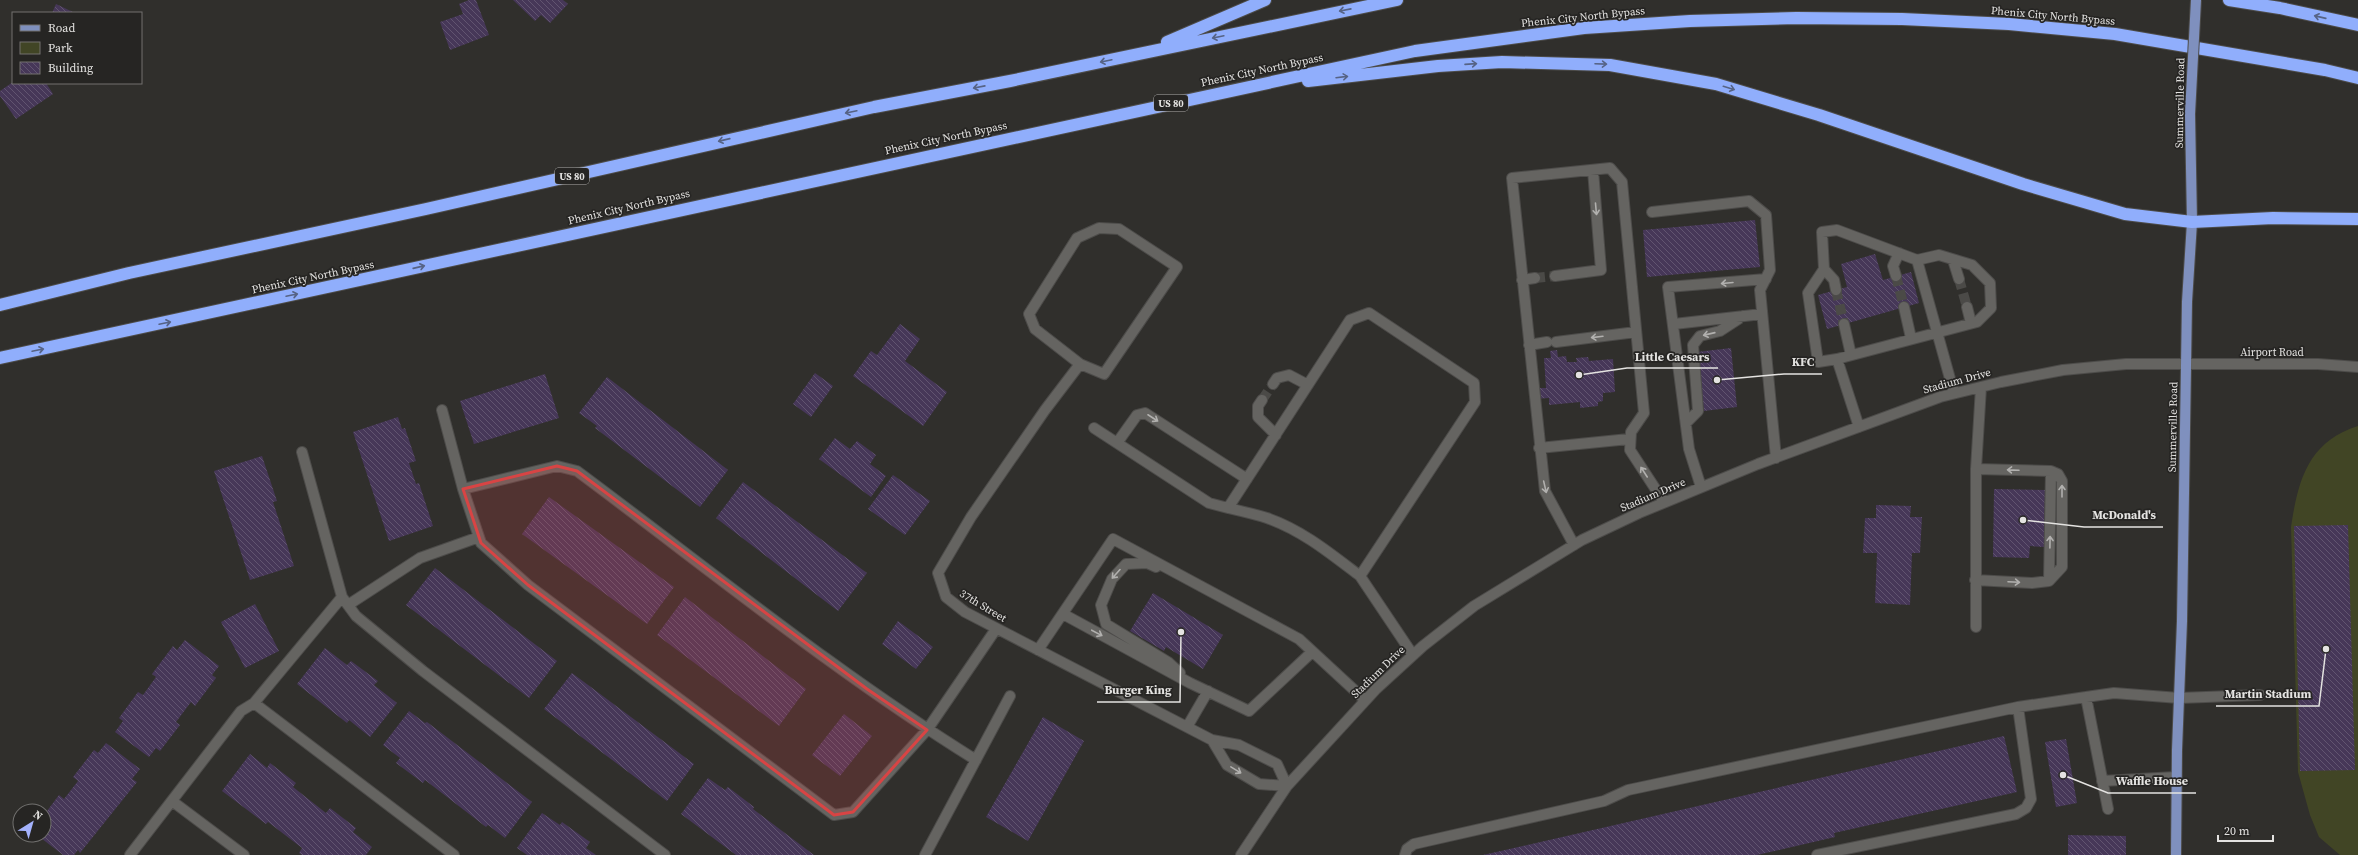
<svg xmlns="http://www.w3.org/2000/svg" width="2358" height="855" viewBox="0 0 2358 855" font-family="'Source Serif 4',serif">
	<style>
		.park { fill: #414525 }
		.building { fill: url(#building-back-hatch) }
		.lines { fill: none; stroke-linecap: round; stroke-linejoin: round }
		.minor-tunnel { stroke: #4b4a47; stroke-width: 10; stroke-dasharray: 10 5; stroke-linecap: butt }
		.minor-casing { stroke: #4d4c4a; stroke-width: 12 }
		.major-casing { stroke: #4d4c4a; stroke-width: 12 }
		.highway-casing { stroke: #4d4c4a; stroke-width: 14 }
		.minor { stroke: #656461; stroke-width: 10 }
		.major { stroke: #7f90be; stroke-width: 10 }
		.highway { stroke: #90aefc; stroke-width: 12 }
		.major-bridge-casing { stroke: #4d4c4a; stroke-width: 12; stroke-linecap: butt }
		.major-bridge { stroke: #7f90be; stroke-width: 10 }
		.oneway { stroke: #566385 }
		.oneway2 { stroke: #b1b0ae }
		.marked { fill: #d84444; fill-opacity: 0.2; stroke: #d84444; stroke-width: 3; stroke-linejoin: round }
		.labels { text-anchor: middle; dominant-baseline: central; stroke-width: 3.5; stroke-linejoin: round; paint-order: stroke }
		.shield { fill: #262523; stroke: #abaaa8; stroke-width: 1 }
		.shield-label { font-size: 10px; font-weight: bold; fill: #e4e3e1 }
		.street-label { font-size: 11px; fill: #e4e3e1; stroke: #262523 }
		.leader { fill: none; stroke: #e4e3e1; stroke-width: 1.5 }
		.callout-dot { fill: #e4e3e1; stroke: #262523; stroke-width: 1.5 }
		.callout-label { font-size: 12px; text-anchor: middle; font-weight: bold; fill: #e4e3e1; stroke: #262523; stroke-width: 3.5; stroke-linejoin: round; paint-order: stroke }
	</style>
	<defs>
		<pattern id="building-back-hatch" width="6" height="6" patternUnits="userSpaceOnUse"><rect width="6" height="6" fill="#463758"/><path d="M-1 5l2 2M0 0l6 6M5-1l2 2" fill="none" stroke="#615470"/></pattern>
	</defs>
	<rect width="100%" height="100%" fill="#302f2c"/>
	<path class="park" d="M2358,426V855H2340L2319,837L2310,815L2298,772L2291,527C2298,480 2308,442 2358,426Z"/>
	<path class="building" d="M469,0H476L489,35L450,50L440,22L463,14L459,4Z
		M513,0H563L568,4L550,23L541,15L535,21Z
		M56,4L75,13H52Z
		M13,82L46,83L53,94L16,119L0,96V91Z
		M1755,220L1760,267L1647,277L1643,230Z
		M1875,254L1883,280L1911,272L1919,303L1827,329L1818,295L1847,287L1841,264Z
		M900,324L920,339L905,361L947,392L923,426L853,376L871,351L877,355Z
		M1731,348L1737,407L1704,411L1697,352Z
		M1557,350L1558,357L1566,356L1567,362H1577L1576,358L1588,357L1589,361L1613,359L1615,392L1603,393V401L1598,402V406L1580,408V402L1549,405V398L1535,399V388H1546L1544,358H1551L1550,351Z
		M815,373L833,386L811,417L793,404Z
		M545,374L559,418L474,444L460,401Z
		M607,377L728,470L700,507L595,428L597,426L579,413Z
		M398,417L402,429L405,428L416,461L409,463L416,484L419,483L433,526L389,541L353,432Z
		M835,438L850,449L857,441L876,455L870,464L886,476L871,497L819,459Z
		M262,456L277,501L273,502L294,566L250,580L214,471Z
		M893,475L930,501L905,535L868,509Z
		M743,482L867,573L838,611L716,518Z
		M1994,489L2045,490L2044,547L2030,546L2029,558L1993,557Z
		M549,497L674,587L647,624L522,534Z
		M1876,505L1911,506L1910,517H1922L1920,553H1912L1910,605L1875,603L1877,553H1863L1865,518H1876Z
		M2348,525L2355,770L2300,771L2294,526Z
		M435,568L557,661L529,698L406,605Z
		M1153,593L1223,635L1203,669L1166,647L1164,651L1130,631Z
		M685,597L806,689L779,726L657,635Z
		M255,604L279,651L245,668L221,622Z
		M898,621L933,647L916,669L882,644Z
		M185,640L219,666L212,675L216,678L195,706L191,702L176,722L180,725L160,751L156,748L149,757L115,732L123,721L119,718L138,692L143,695L156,677L152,674L173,646L177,650Z
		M325,648L347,665L351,661L378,681L374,685L397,703L370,737L349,720L347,723L297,684Z
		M572,673L694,764L667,801L544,709Z
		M409,711L425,723L427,722L532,802L505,838L488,825L486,827L425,780L423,783L396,763L400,758L383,745Z
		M844,714L872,736L840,776L812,755Z
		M1043,717L1084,741L1028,841L986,817Z
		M2004,736L2017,792L1834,833L1835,837L1757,855H1483Z
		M2066,739L2077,803L2056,807L2045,742Z
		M106,743L140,769L132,779L137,782L80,853L78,850L74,855H63L37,835H44V815L59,795L64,799L78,781L73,777L94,750L98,753Z
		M250,754L267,768L270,763L296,783L293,787L326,813L330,808L356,828L353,832L372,847L366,855H302L299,853L302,848L268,822L266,824L222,791Z
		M708,778L725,790L728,787L754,807L753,809L814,855H736L681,814Z
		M542,813L560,825L562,822L590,842L586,848L596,855H527L517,848Z
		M2068,835L2126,836V855H2068Z"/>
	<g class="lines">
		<path class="minor-tunnel" d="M1896,276L1904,307
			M1535,278L1555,276
			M1959,279L1967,307
			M1836,290L1844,324
			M1262,400L1273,384"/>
		<g class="minor-casing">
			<path id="minor" d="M1652,212L1749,201L1766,215L1770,270L1760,290L1776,458
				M1099,228L1119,229L1177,267L1104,374L1080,364L1035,329L1029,314L1077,238Z
				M1953,260L1959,279
				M1824,269L1834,280L1836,290
				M1555,276L1601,270L1593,170
				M1896,276L1893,266L1899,253
				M1522,280L1535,278
				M1904,307L1911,338
				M1967,307L1971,323
				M1674,324L1762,314
				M1844,324L1851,355
				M1556,342L1636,332
				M1529,345L1547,342
				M1837,359L1977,322L1991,308L1990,283L1972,265L1939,255L1917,260
				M1080,364L1045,410L971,517L938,573L946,597L965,612L1212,740L1239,745L1277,764L1287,786L1259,784L1227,765L1212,740
				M1273,384L1277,378L1289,375L1308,385
				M1262,400L1258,406V417L1276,435
				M442,410L463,489
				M1686,423L1698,411L1693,345L1700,336L1720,331L1743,316
				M1859,427L1837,359L1818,362L1808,293L1824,269L1822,232L1837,230L1917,260L1954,393
				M1094,428L1209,503L1228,508L1350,320L1369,313L1474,383L1475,402L1360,576L1413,655
				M1117,443L1137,415L1145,413L1247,479
				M1539,448L1629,439
				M302,452L342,597L356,616L423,671L665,855
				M1701,487L1689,449L1668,287L1766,279
				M1228,508C1241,511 1254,514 1267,518C1302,530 1331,554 1360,576
				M1574,545L1545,491L1512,178L1610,168L1622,182L1644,413L1631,432L1630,450L1664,502
				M1156,567L1147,563L1126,564L1112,579L1101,605L1106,624L1168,662L1180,673
				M1975,580L2032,583L2049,581L2062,567V481L2058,474L2051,471L1976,469
				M2049,581L2051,471
				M342,597L254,703L454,855
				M348,605L420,558L479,537
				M1063,614L1190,683L1249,711L1312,652
				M1976,627V469L1981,387
				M1038,650L1113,539L1299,639L1365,700
				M2086,697L2108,809
				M1187,727L1208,691
				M976,760C836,673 709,569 577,471L557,466L463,489L481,543L528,585L834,815L853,812L927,730L996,629
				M2102,781L2176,777
				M172,801L244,855
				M130,855L241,711L254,703
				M925,855L1010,696
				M1241,855L1287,786L1376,689L1423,646L1474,606L1582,540L1639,513L1758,464L1940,397L2001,382L2063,370L2126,364H2318L2358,367
				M1405,855L1407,849L1414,844L1604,801L1628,790L2018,707L2086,697L2114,693L2179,698L2260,695
				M1817,855L2016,814L2026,808L2031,799L2018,707"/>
		</g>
		<g class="major-casing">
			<path id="major" d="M2176,855L2177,750L2182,621L2187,302L2192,222L2190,114"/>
		</g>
		<g class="highway-casing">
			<path id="highway" d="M2229,0L2280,8L2358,25
				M1167,42L1265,0
				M1308,81L1438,66L1502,62L1610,65L1716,84L1819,115L2023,184L2125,214L2192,222L2273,218L2358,219
				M0,305L129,273L426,209L874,107L1010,81L1397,0
				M0,358L1415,51L1584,28L1690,21L1796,18L1902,19L2009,24L2115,34L2325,70L2358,78"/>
		</g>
		<use href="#minor" class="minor"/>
		<use href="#major" class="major"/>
		<use href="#highway" class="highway"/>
		<g class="major-bridge-casing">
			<path id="major-bridge" d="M2190,114L2196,0"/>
		</g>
		<use href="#major-bridge" class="major-bridge"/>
	</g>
	<defs><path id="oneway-shaft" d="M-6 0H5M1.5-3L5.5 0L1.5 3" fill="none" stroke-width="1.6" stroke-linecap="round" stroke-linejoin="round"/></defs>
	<g class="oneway">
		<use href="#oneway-shaft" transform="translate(1345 10) rotate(169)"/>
		<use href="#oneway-shaft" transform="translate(2320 17) rotate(-167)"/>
		<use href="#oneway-shaft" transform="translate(1218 37) rotate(168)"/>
		<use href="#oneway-shaft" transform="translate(1106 61) rotate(168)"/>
		<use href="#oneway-shaft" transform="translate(1471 64) rotate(-4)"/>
		<use href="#oneway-shaft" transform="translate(1601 64) rotate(2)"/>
		<use href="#oneway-shaft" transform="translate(1342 77) rotate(-7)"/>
		<use href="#oneway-shaft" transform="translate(979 87) rotate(169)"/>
		<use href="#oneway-shaft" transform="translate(1729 88) rotate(17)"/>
		<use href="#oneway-shaft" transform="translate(851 112) rotate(168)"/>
		<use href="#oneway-shaft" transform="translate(724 140) rotate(167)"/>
		<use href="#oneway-shaft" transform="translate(419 267) rotate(-13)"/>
		<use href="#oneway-shaft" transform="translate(292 295) rotate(-12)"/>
		<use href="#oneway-shaft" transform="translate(165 323) rotate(-12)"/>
		<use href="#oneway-shaft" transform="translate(38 350) rotate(-12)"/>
	</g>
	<g class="oneway2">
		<use href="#oneway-shaft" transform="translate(1596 209) rotate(85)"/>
		<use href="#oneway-shaft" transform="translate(1727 283) rotate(175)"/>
		<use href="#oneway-shaft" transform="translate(1709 334) rotate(167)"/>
		<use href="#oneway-shaft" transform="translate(1597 337) rotate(173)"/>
		<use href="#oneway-shaft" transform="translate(1153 418) rotate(33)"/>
		<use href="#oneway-shaft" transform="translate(2013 470) rotate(-178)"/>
		<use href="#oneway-shaft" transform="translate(1644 472) rotate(-123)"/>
		<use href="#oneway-shaft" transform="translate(1545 487) rotate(77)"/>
		<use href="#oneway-shaft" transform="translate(2062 491) rotate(-90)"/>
		<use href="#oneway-shaft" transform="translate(2050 542) rotate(-89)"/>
		<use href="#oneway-shaft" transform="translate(1116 574) rotate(132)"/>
		<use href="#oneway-shaft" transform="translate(2014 582) rotate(3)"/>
		<use href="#oneway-shaft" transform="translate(1097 633) rotate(28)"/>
		<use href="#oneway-shaft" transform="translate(1236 770) rotate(31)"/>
	</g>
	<path class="marked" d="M557,466L577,471L867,689L927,730L853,812L834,815L528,585L481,543L463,489Z"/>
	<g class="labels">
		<g class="shield">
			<rect x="1154" y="95" width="34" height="16" rx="3"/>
			<rect x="555" y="168" width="34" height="16" rx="3"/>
		</g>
		<g class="shield-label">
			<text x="1171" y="103">US 80</text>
			<text x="572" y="176">US 80</text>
		</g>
		<g class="street-label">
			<text transform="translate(2053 16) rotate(5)">Phenix City North Bypass</text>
			<text transform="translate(1583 17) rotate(-6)">Phenix City North Bypass</text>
			<text transform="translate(1262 70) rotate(-12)">Phenix City North Bypass</text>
			<text transform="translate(2180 103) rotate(-89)">Summerville Road</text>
			<text transform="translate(946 138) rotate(-12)">Phenix City North Bypass</text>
			<text transform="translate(629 207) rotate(-13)">Phenix City North Bypass</text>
			<text transform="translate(313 277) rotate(-12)">Phenix City North Bypass</text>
			<text x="2272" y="352">Airport Road</text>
			<text transform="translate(1957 381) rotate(-15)">Stadium Drive</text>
			<text transform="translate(2173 427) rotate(-89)">Summerville Road</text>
			<text transform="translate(1653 495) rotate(-23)">Stadium Drive</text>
			<text transform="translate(983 606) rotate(31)">37th Street</text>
			<text transform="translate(1378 672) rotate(-44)">Stadium Drive</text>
		</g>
	</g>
	<path class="leader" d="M1579 375L1627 368H1718M1717 380L1784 374H1822M2023 520L2084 527H2163M1181 632L1180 702H1097M2326 649L2319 706H2216M2063 775L2108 793H2196"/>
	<g class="callout-dot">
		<circle cx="1579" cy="375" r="4"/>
		<circle cx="1717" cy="380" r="4"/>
		<circle cx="2023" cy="520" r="4"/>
		<circle cx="1181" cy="632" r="4"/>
		<circle cx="2326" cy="649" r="4"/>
		<circle cx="2063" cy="775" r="4"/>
	</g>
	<g class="callout-label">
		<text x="1672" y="361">Little Caesars</text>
		<text x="1803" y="366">KFC</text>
		<text x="2124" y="519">McDonald's</text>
		<text x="1138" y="694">Burger King</text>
		<text x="2268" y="698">Martin Stadium</text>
		<text x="2152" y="785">Waffle House</text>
	</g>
	<rect x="12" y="12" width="130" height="72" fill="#262523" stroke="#72716f"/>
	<rect x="20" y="25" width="20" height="6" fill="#7f90be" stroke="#72716f"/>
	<text x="48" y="32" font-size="12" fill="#e4e3e1">Road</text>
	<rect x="20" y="42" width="20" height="12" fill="#414525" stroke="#72716f"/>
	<text x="48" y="52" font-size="12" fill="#e4e3e1">Park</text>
	<rect x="20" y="62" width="20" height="12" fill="url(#building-back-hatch)" stroke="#72716f"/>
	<text x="48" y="72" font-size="12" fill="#e4e3e1">Building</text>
	<g transform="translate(32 823) rotate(37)"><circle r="19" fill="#262523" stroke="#72716f"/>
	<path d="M0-3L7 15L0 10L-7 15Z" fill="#a4b2fc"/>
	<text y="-6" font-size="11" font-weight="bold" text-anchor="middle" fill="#e4e3e1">N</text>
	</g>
	<path d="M2218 835v6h55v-6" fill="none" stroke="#e4e3e1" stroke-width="2"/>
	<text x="2224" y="835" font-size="12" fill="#e4e3e1" stroke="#262523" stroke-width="3" paint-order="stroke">20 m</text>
</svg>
